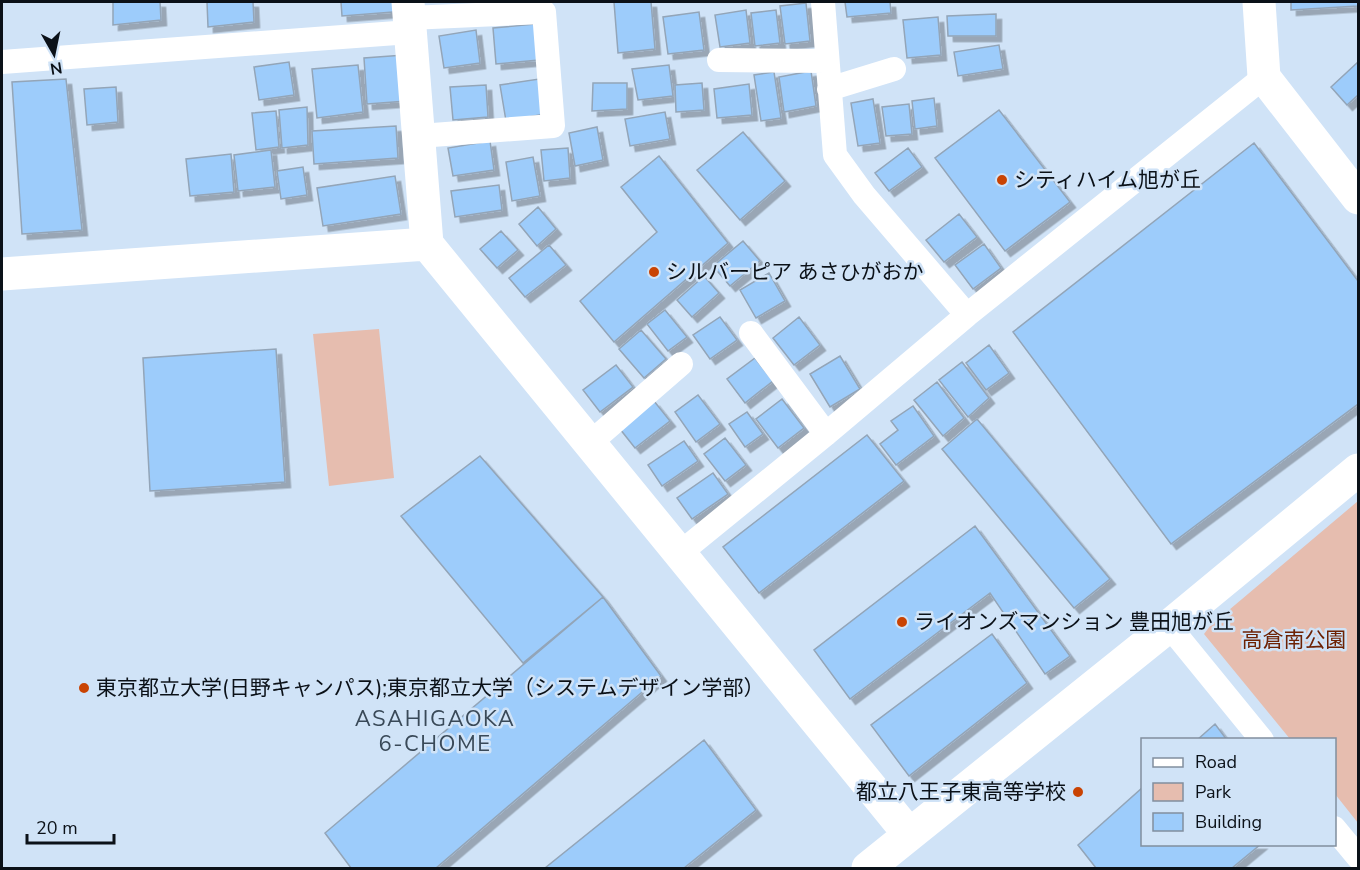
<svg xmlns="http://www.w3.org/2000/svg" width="1360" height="870" viewBox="0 0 1360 870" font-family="'Nunito Sans','Noto Sans JP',sans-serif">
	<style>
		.green { fill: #e6bdaf }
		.building { fill: #9dccfb; stroke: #93a5b8; stroke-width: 1.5; filter: url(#shadow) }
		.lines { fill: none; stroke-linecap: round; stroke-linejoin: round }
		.street { stroke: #fff; stroke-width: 24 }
		.secondary { stroke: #fff; stroke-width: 33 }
		.poi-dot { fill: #c94303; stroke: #d0e3f7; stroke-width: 2 }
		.labels { text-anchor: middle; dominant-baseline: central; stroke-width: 5; stroke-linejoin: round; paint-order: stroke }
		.poi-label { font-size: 21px; fill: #0b1118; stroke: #d0e3f7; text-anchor: start }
		.park-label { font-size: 21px; fill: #6d2204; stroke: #d0e3f7 }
		.neighbourhood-label { font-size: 22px; letter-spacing: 1.5px; fill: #394958; stroke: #d0e3f7 }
	</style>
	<defs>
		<filter id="shadow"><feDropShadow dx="5.5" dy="5.5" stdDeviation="0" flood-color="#0004"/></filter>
	</defs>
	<rect width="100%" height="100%" fill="#d0e3f7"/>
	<path class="green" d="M379,329L394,478L329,486L313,334Z
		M1358,501V823L1335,794L1334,740L1290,739L1204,634L1210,626Z"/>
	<path class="building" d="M113,2H160L161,20L113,25Z
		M207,2H253L254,22L208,27Z
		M341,2H405L406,11L342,16Z
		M614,2H651L655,49L618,53Z
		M845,2H890L891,13L847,17Z
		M1291,2H1358V6L1291,10Z
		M806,3L810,41L785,44L780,6Z
		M746,10L750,43L720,47L715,15Z
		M776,10L780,43L755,46L751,13Z
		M699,12L704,50L668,54L663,17Z
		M996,14V36H948L947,16Z
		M938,17L941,55L907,58L903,20Z
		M535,24L539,60L496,64L493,28Z
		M476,30L480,63L444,68L439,36Z
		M999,45L1003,69L958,76L954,52Z
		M404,55L407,101L367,104L364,58Z
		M289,62L294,95L259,100L254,67Z
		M1358,62V95L1347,105L1331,87Z
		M358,65L363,112L317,118L312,69Z
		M669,65L673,96L638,100L632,69Z
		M811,71L816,106L784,112L779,77Z
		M774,72L781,118L761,121L754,75Z
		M66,79L82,230L22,234L12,82Z
		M539,79L545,114L506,121L500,85Z
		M593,83H627V109L592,111Z
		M702,83L704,110L676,112L675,85Z
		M749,84L752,115L717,118L714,89Z
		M486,85L488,117L453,120L450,87Z
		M116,87L118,122L87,125L84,89Z
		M934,98L937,126L915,129L912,101Z
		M873,99L880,143L858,146L851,103Z
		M909,104L912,134L886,136L882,107Z
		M307,107L308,145L282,148L279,110Z
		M999,110L1070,202L1005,251L935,158Z
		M276,111L279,147L256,150L252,113Z
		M665,112L670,139L630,146L625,119Z
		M396,126L398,158L314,164L312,131Z
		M597,127L603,160L575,166L569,133Z
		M743,132L785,181L740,220L697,170Z
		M490,141L494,170L453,176L448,148Z
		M1254,143L1358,281V404L1171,544L1013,332Z
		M568,148L570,178L544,181L541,150Z
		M908,148L922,167L889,191L875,173Z
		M271,150L275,187L238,191L234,155Z
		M231,154L234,192L190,196L186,159Z
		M659,156L728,243L614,342L580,301L657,232L621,187Z
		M533,157L540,196L512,201L506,162Z
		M303,167L307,195L281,199L277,171Z
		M395,176L401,214L323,226L317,188Z
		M499,185L502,210L455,217L451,191Z
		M538,207L556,229L537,246L519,224Z
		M959,214L977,237L944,262L926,240Z
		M501,231L518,250L497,268L480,249Z
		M743,241L760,261L730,286L713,266Z
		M984,244L1001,268L973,289L955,265Z
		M549,245L566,265L525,297L509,278Z
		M769,273L785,301L756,318L740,290Z
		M704,276L719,293L692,317L677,300Z
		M665,310L687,337L668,351L647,324Z
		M720,317L737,340L710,359L693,335Z
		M799,317L820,345L794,365L773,338Z
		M641,330L666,359L644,378L619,349Z
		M989,345L1009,373L986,390L966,363Z
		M276,349L285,482L150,491L143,358Z
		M840,356L860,389L830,407L810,374Z
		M755,358L773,381L745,403L727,379Z
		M962,362L989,398L968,417L939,380Z
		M616,365L633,387L600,412L583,390Z
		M937,382L964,418L943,436L914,400Z
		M698,395L720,424L696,442L675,412Z
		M782,399L804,428L778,448L756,419Z
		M654,401L670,421L635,448L620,429Z
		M913,406L934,436L896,465L880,444L898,430L891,421Z
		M747,412L763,434L745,447L729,424Z
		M977,419L1110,579L1074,608L942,449Z
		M867,435L904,481L759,593L723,547Z
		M725,438L746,465L725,481L704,454Z
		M684,441L698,461L662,486L648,465Z
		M480,456L603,597L523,663L401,516Z
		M713,473L728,494L692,519L677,498Z
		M975,526L1070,656L1045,674L990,593L850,699L814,650Z
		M603,597L661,676L436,868H351L325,833Z
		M992,634L1027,683L909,776L871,725Z
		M1215,724L1227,740H1197Z
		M704,740L756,810L684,868H545Z
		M1142,788V844H1261L1232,868H1096L1078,845Z"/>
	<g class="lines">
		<path class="street" d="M823,2L835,155L864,195L967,315
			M409,18L544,12L553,126L419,136
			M719,60L827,61
			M2,62L410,32
			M829,89L894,69
			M751,333L826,434
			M590,443L681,364
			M680,553L826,434L967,315L1264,77
			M1169,626L1262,740
			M1334,828L1358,857"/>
		<path class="secondary" d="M408,2L427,244L909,834
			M1259,2L1264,77L1358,198
			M2,274L427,244
			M868,868L1169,626L1358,470"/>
	</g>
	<g class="poi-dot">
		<circle cx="1002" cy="180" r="6"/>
		<circle cx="654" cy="272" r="6"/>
		<circle cx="902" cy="622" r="6"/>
		<circle cx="84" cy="688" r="6"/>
		<circle cx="1078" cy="792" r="6"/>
	</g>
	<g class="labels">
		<g class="poi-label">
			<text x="1014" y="180">シティハイム旭が丘</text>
			<text x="666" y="272">シルバーピア あさひがおか</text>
			<text x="914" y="622">ライオンズマンション 豊田旭が丘</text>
			<text x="96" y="688">東京都立大学(日野キャンパス);東京都立大学（システムデザイン学部）</text>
			<text x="1066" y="792" text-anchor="end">都立八王子東高等学校</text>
		</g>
		<g class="park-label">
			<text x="1294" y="640">高倉南公園</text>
		</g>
		<g class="neighbourhood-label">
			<text x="435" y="719">ASAHIGAOKA<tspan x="435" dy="25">6-CHOME</tspan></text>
		</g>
	</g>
	<rect width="1360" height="870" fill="none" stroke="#0b1118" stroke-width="6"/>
	<rect x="1141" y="738" width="195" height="108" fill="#d0e3f7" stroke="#818f9e" stroke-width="1.5"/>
	<rect x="1153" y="758" width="30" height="9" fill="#ffffff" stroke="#818f9e" stroke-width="1.5"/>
	<text x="1195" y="768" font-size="18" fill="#0b1118">Road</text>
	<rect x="1153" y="783" width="30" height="18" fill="#e6bdaf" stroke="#818f9e" stroke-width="1.5"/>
	<text x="1195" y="798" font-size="18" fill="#0b1118">Park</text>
	<rect x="1153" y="813" width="30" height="18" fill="#9dccfb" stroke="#818f9e" stroke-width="1.5"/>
	<text x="1195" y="828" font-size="18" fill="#0b1118">Building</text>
	<g transform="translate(54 54) rotate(171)" stroke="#d0e3f7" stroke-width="4.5" paint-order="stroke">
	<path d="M0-4.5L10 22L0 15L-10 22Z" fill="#0b1118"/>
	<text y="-9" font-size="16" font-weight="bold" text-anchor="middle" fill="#0b1118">N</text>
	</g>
	<path d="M27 834v9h87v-9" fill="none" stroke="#0b1118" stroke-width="3"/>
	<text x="36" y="834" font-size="18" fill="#0b1118" stroke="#d0e3f7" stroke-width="4.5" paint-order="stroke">20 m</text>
</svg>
